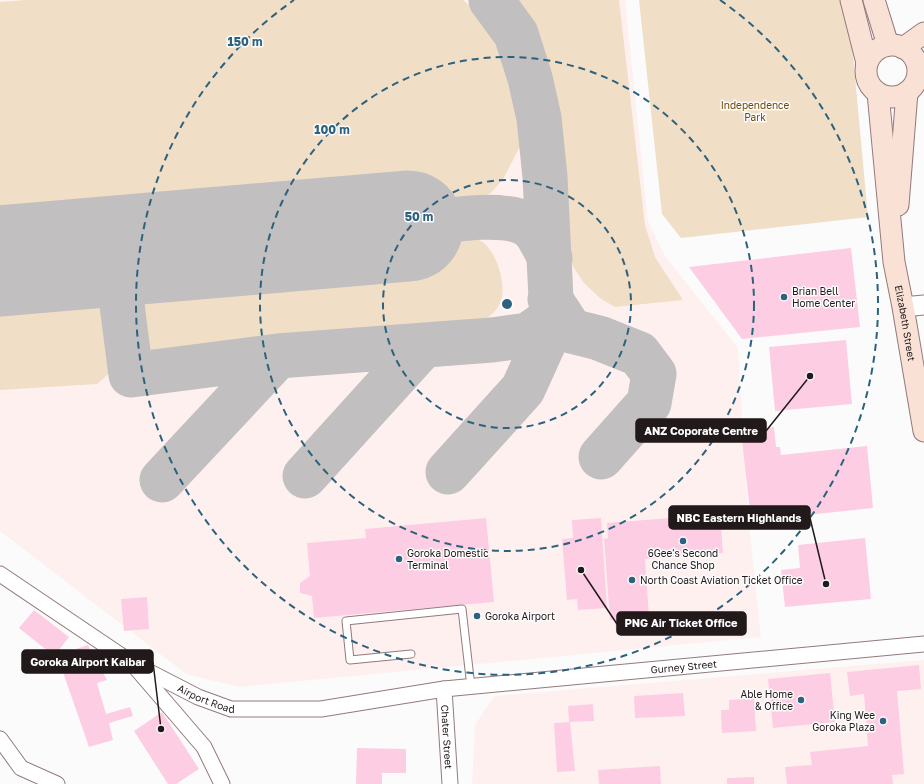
<svg xmlns="http://www.w3.org/2000/svg" width="924" height="784" viewBox="0 0 924 784" font-family="'Golos Text',sans-serif">
	<style>
		.built { fill: #fff0f0 }
		.green { fill: #f1dec6 }
		.lines { fill: none; stroke-linecap: round; stroke-linejoin: round }
		.taxiway { stroke: #c1bfbf; stroke-width: 45 }
		.runway { stroke: #c1bfbf; stroke-width: 111 }
		.building { fill: #fdcde4 }
		.service-casing { stroke: #927a7b; stroke-width: 9 }
		.minor-casing { stroke: #927a7b; stroke-width: 17 }
		.tertiary-casing { stroke: #927a7b; stroke-width: 21 }
		.secondary-casing { stroke: #927a7b; stroke-width: 23 }
		.service { stroke: #fff; stroke-width: 7 }
		.minor { stroke: #fff; stroke-width: 15 }
		.tertiary { stroke: #fff; stroke-width: 19 }
		.secondary { stroke: #f9e1d6; stroke-width: 21 }
		.ring { fill: none; stroke: #2c627d; stroke-width: 2; stroke-dasharray: 7 5 }
		.poi-dot { fill: #2c627d; stroke: #fbfbfb; stroke-width: 1.5 }
		.labels { text-anchor: middle; dominant-baseline: central; stroke-width: 3; stroke-linejoin: round; paint-order: stroke }
		.park-label { font-size: 10px; fill: #724b05; stroke: #fbfbfb }
		.poi-label { font-size: 10px; fill: #22191a; stroke: #fbfbfb; text-anchor: start }
		.street-label { font-size: 10px; fill: #22191a; stroke: #fbfbfb }
		.centre { fill: #2c627d; stroke: #fbfbfb; stroke-width: 2 }
		.ring-label { font-size: 12px; text-anchor: middle; font-weight: bold; fill: #2c627d; stroke: #fbfbfb; stroke-width: 3; stroke-linejoin: round; paint-order: stroke }
		.leader { fill: none; stroke: #22191a; stroke-width: 1.5 }
		.callout-dot { fill: #22191a; stroke: #fbfbfb; stroke-width: 1.5 }
		.callout { fill: #22191a; stroke: #22191a; stroke-width: 1.5 }
		.callout-label { font-size: 11px; text-anchor: middle; font-weight: bold; fill: #fff }
	</style>
	<rect width="100%" height="100%" fill="#fbfbfb"/>
	<path class="built" d="M0,0H625L648,221L665,256L738,348L748,514L761,637L239,687L186,674L0,531Z
		M924,660V784H472L475,725L494,696Z"/>
	<path class="green" d="M26,0H463L489,23L504,55L518,100L523,128L522,143L503,179L491,193L472,202L0,241V2Z
		M512,0H619L645,225L655,257L683,300L615,307L601,299L584,283L573,267L568,248L558,127L541,41Z
		M639,0H845L851,33L868,217L681,238L662,214Z
		M461,237C466,238 472,237 477,239C495,245 507,283 501,301C497,313 483,322 471,326L142,361L138,354L131,293L134,271L145,265Z
		M69,273L87,277L104,290L113,351L111,372L97,384L0,390V279Z"/>
	<g class="lines">
		<path class="taxiway" d="M408,226C439,222 502,209 528,225C538,231 544,248 550,258
			M115,250L131,375L278,356
			M550,299L571,331L599,338L639,354L654,374L649,403L601,457
			M448,472L523,389L551,327L552,318L545,177L539,118L530,78L516,34L491,0
			M305,476L422,347
			M162,480L278,356L492,340L528,335L552,318"/>
		<path class="runway" d="M0,261L408,226"/>
	</g>
	<path class="building" d="M851,248L860,327L742,339L689,267Z
		M846,340L852,404L775,411L769,347Z
		M774,427L776,447H780L781,455L867,446L873,508L751,521L741,431Z
		M720,514L723,553L645,559L650,631L616,633L615,619L610,620L604,539L608,538L607,523Z
		M486,518L494,602L314,618L312,596L300,593V583L310,576L307,543L366,538L365,529Z
		M601,518L607,608L578,610L577,599L567,600L562,539L573,538L572,520Z
		M865,538L871,599L785,607L781,570L800,568L798,545Z
		M147,597L149,629L124,631L121,599Z
		M34,610L69,637L54,656L19,628Z
		M88,645L107,680L97,683L106,714L130,707L133,716L109,723L113,740L89,747L57,655Z
		M919,665L921,689L897,691L904,774L892,775L893,784H787L785,767L812,765L810,752L868,746L864,694L850,696L847,672Z
		M830,673L835,722L773,728L768,679Z
		M683,693L685,716L635,718L634,696Z
		M754,698L756,731L722,733L721,710H729V700Z
		M593,704L594,721L569,722L568,706Z
		M162,712L199,769L176,784H168L134,731Z
		M570,722L575,771L557,772L554,723Z
		M357,748L406,749V773H382V784H356Z
		M660,766L661,784H599L598,770Z
		M754,777V784H727V778Z"/>
	<g class="lines">
		<g class="service-casing">
			<path id="service" d="M411,654L350,660L346,621L462,609L471,687"/>
		</g>
		<g class="minor-casing">
			<g id="minor">
				<path id="s1" d="M0,574L132,663L198,697L231,709H321L444,689L924,644"/>
				<path d="M137,669L204,747L222,784"/>
				<path id="s2" d="M444,689L450,784"/>
				<path d="M0,739L21,768L57,784"/>
			</g>
		</g>
		<g class="tertiary-casing">
			<path id="tertiary" d="M903,307L924,305"/>
		</g>
		<g class="secondary-casing">
			<g id="secondary">
				<path d="M851,0L867,63"/>
				<path d="M874,0L888,45"/>
				<circle cx="892" cy="71" r="26"/>
				<path d="M903,48L924,33"/>
				<path id="s3" d="M878,93L894,262L903,307L924,431"/>
				<path d="M898,205L907,92"/>
			</g>
		</g>
		<use href="#service" class="service"/>
		<use href="#minor" class="minor"/>
		<use href="#tertiary" class="tertiary"/>
		<use href="#secondary" class="secondary"/>
	</g>
	<g class="ring">
		<circle cx="507" cy="304" r="124"/>
		<circle cx="507" cy="304" r="247"/>
		<path d="M720 0A371 371 0 1 1 294 0"/>
	</g>
	<g class="poi-dot">
		<circle cx="784" cy="297" r="4"/>
		<circle cx="683" cy="541" r="4"/>
		<circle cx="399" cy="559" r="4"/>
		<circle cx="632" cy="580" r="4"/>
		<circle cx="477" cy="616" r="4"/>
		<circle cx="801" cy="700" r="4"/>
		<circle cx="883" cy="721" r="4"/>
	</g>
	<g class="labels">
		<g class="park-label">
			<text x="755" y="105">Independence<tspan x="755" dy="12">Park</tspan></text>
		</g>
		<g class="poi-label">
			<text x="792" y="291">Brian Bell<tspan x="792" dy="12">Home Center</tspan></text>
			<text x="407" y="553">Goroka Domestic<tspan x="407" dy="12">Terminal</tspan></text>
			<text x="683" y="553" text-anchor="middle">6Gee's Second<tspan x="683" dy="12">Chance Shop</tspan></text>
			<text x="640" y="580">North Coast Aviation Ticket Office</text>
			<text x="485" y="616">Goroka Airport</text>
			<text x="793" y="694" text-anchor="end">Able Home<tspan x="793" dy="12">&amp; Office</tspan></text>
			<text x="875" y="715" text-anchor="end">King Wee<tspan x="875" dy="12">Goroka Plaza</tspan></text>
		</g>
		<g class="street-label">
			<text stroke="none"><textPath href="#s3" startOffset="232">Elizabeth Street</textPath></text>
			<text stroke="none"><textPath href="#s1" startOffset="724">Gurney Street</textPath></text>
			<text stroke="none"><textPath href="#s1" startOffset="242">Airport Road</textPath></text>
			<text stroke="none"><textPath href="#s2" startOffset="48">Chater Street</textPath></text>
		</g>
	</g>
	<circle cx="507" cy="304" r="6" class="centre"/>
	<g class="ring-label">
		<text x="245" y="46">150 m</text>
		<text x="332" y="134">100 m</text>
		<text x="419" y="221">50 m</text>
	</g>
	<path class="leader" d="M810 376L766 431M826 584L810 518M581 570L617 624M161 729L153 662"/>
	<g class="callout-dot">
		<circle cx="810" cy="376" r="4"/>
		<circle cx="826" cy="584" r="4"/>
		<circle cx="581" cy="570" r="4"/>
		<circle cx="161" cy="729" r="4"/>
	</g>
	<g class="callout">
		<rect x="636" y="419" width="130" height="23" rx="4"/>
		<rect x="669" y="506" width="141" height="23" rx="4"/>
		<rect x="617" y="612" width="129" height="23" rx="4"/>
		<rect x="22" y="650" width="131" height="23" rx="4"/>
	</g>
	<g class="callout-label">
		<text x="701" y="435">ANZ Coporate Centre</text>
		<text x="739" y="522">NBC Eastern Highlands</text>
		<text x="681" y="627">PNG Air Ticket Office</text>
		<text x="88" y="666">Goroka Airport Kaibar</text>
	</g>
</svg>
